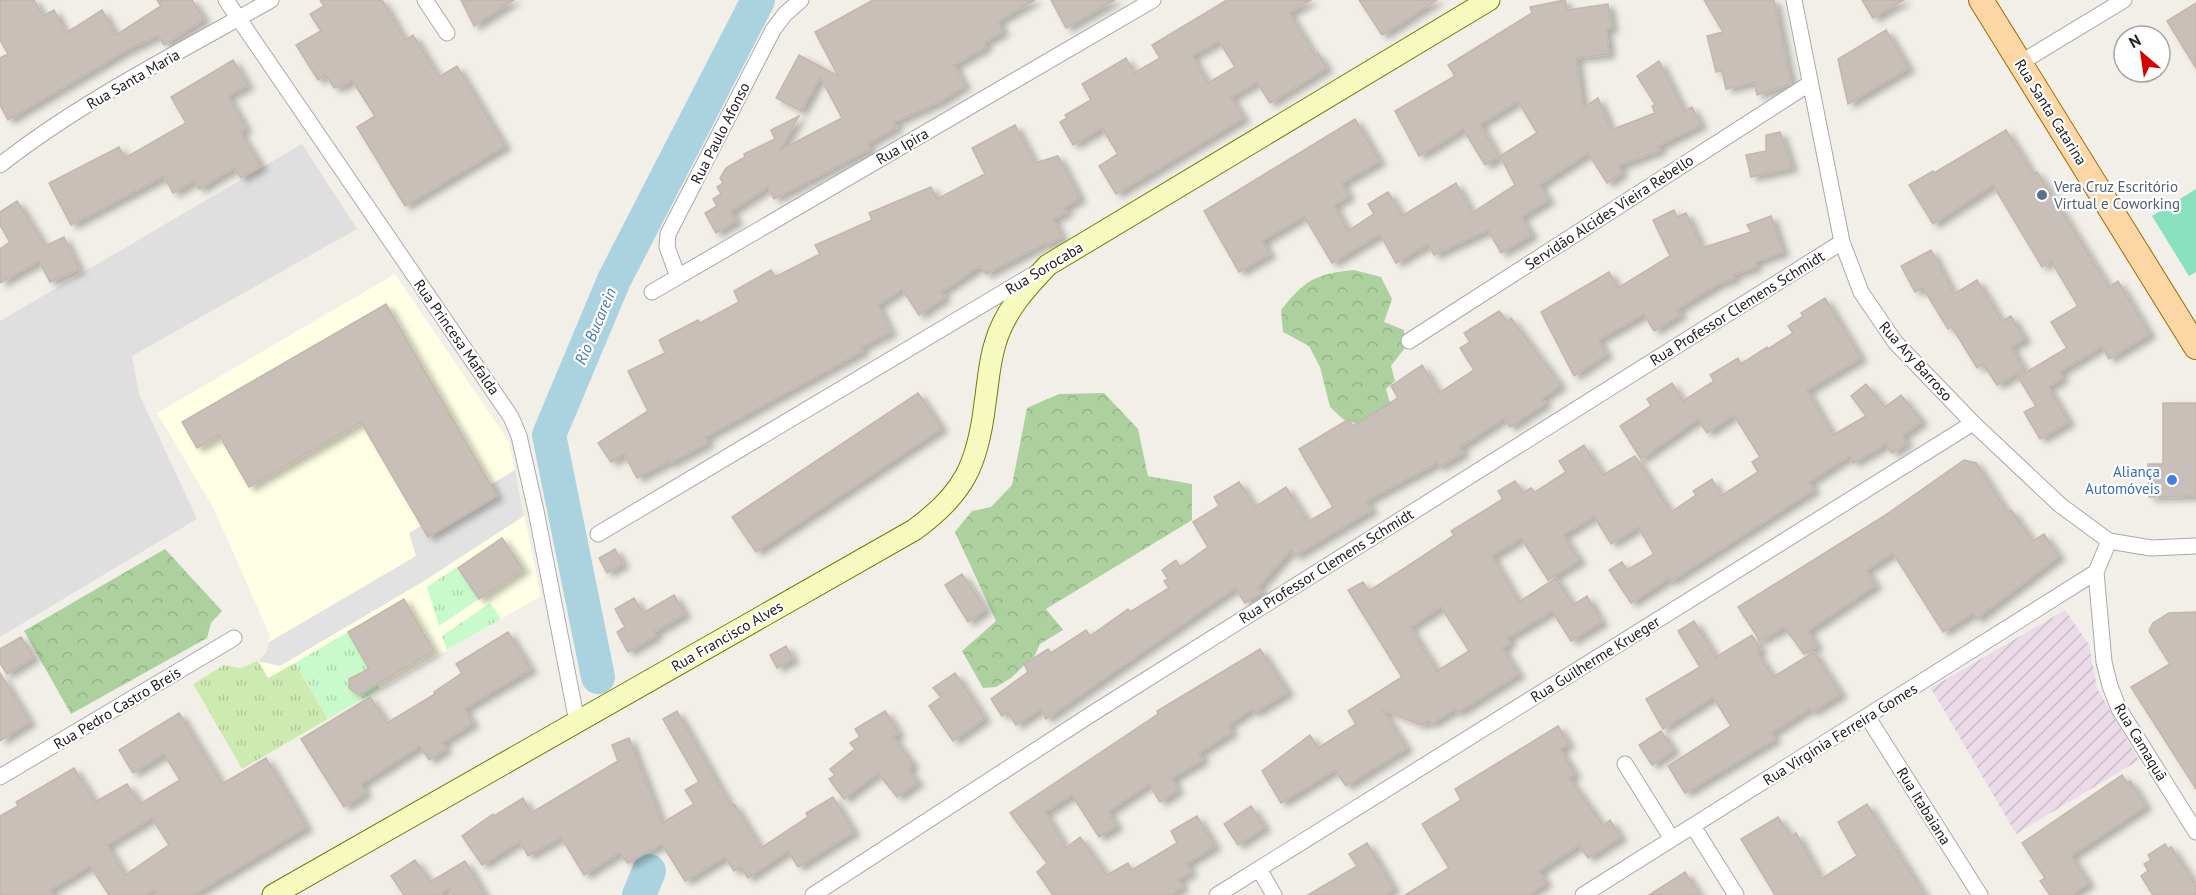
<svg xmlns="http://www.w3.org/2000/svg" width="2196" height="895" viewBox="0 0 2196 895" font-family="'PT Sans',sans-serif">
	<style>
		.residential { fill: #e0dfdf }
		.industrial { fill: url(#industrial-furrows) }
		.education { fill: #ffffe5 }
		.grass { fill: url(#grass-tufts) }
		.forest { fill: url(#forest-crowns) }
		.park { fill: url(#park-tufts) }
		.pitch { fill: #88e0be }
		.parking { fill: #e2e2e2 }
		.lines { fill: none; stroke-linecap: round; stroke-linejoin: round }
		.river { stroke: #aad3df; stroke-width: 34 }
		.building { fill: #c7bfb8; stroke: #c4b6ab; stroke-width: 1.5; fill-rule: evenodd; filter: url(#shadow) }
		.street-casing { stroke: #a9a9a9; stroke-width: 17 }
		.secondary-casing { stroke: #707d05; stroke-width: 23 }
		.primary-casing { stroke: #a06b00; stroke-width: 26 }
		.street { stroke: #fff; stroke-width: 15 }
		.secondary { stroke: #f7fabf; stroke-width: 21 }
		.primary { stroke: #fcd6a4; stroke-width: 24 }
		.service-dot { fill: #5c6f8a; stroke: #fff; stroke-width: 2 }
		.shop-dot { fill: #3f7fe0; stroke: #fff; stroke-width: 2 }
		.labels { text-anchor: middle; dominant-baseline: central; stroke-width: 4.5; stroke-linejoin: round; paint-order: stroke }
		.street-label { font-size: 15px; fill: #222; stroke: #fff }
		.service-label { font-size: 15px; fill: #4e5e75; stroke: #fff; text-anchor: start }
		.shop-label { font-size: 15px; fill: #366cbe; stroke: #fff; text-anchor: end }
		.water-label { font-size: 16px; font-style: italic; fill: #4a7aab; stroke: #fff }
	</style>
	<defs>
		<pattern id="industrial-furrows" width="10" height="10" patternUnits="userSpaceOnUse" patternTransform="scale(1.5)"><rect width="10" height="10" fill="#ebdbe8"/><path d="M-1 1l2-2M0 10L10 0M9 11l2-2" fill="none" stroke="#c9bcc7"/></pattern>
		<pattern id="grass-tufts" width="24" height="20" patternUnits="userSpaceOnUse" patternTransform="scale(1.5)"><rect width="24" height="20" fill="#cdebb0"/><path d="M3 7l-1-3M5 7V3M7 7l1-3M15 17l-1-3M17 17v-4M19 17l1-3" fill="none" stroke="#b0c997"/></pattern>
		<pattern id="forest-crowns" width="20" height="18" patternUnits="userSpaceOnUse" patternTransform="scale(1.5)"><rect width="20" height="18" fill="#add19e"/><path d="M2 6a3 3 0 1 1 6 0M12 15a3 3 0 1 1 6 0" fill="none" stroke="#95b388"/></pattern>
		<pattern id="park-tufts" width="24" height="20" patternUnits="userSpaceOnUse" patternTransform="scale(1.5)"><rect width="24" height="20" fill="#c8facc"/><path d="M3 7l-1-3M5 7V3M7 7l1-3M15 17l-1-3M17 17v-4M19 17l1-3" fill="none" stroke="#acd6af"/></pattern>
		<filter id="shadow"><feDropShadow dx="6" dy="4" stdDeviation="3" flood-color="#0004"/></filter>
	</defs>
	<rect width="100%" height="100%" fill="#f2efe9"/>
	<path class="residential" d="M302,144L357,229L132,356L139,394L197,519L0,637V321Z"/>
	<path class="industrial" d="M2065,610L2089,645L2097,688L2139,760L2016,834L1931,688Z"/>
	<path class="education" d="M395,274L509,442L541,596L242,769L193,684L224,665L240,668L255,664L266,651L270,636L214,509L157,413Z"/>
	<path class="grass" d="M258,661L268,678L295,663L328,719L242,769L193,684L224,665L240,668Z"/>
	<path class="forest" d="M1354,270L1381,277L1392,299L1384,322L1404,330V349L1391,366L1395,381L1386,389L1391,406L1372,426L1344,420L1330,407L1320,367L1309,346L1283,332L1281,310C1305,280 1315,274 1354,270Z
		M1104,393L1138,429L1148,476L1192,484V520L1046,609L1063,630L1040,644L1035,655L1011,678L996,687L983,688L962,651L996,621L955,532L972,511L991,507L1012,485L1027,408L1059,394Z
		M165,549L222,611L211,623L207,638L71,714L24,631Z"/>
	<path class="park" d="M457,567L479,599L439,626L427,587Z
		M490,603L501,619L447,650L442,636Z
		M348,632L380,689L328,719L295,663Z"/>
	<path class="pitch" d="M2196,189V272L2189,276L2152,216Z"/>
	<path class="parking" d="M515,470L524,516L424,581L280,666L258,661L266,652L269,642L416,556L409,533Z"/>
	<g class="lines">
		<path class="river" d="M598,677L549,435L614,280L758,0
			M639,895L649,871"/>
	</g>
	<path class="building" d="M0,0H34L43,16L54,10L66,33L102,10L116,35L161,6L157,0H192L204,19L164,45L158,35L125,51L8,120L0,105V58L8,54L0,40Z
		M320,0H382L405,40L413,35L439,77L457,66L505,146L405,206L357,127L375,116L352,80L339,88L338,86L334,88L326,75L318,80L296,45L321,31L310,14L324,6Z
		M461,0H514L474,26Z
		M873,0H1035L998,21L1003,32L984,42L986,47L954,65L965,85L941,101L894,122L897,127L867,144L870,149L774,199L768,187L731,211L737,221L716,233L705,213L717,206L713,199L721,194L717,187L723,183L720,178L726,168L745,157L744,154L775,139L771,130L799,116L780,150L842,118L820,77L801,111L776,98L799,55L838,76L815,32Z
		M1051,0H1115L1066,28Z
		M1227,0H1311L1289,13L1315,55L1318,53L1327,68L1270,103L1257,82L1231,97L1244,118L1116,194L1099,166L1118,154L1102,128L1073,145L1060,122L1067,118L1065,115L1091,100L1082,84L1126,58L1134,73L1160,58L1152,45ZM1219,41L1235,67L1208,83L1192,56Z
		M1359,0H1437L1382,35Z
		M1565,0L1567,10L1608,4L1612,28L1606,29L1609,54L1576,58L1583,108L1598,98L1611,130L1655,113L1652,106L1655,104L1637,76L1659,61L1684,111L1692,107L1701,125L1658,146L1660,150L1618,166L1622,173L1607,183L1588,153L1539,185L1549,200L1521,217L1532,235L1501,253L1488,230L1434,255L1428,244L1396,263L1380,234L1332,263L1304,216L1262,241L1270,254L1239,272L1204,211L1355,119L1380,161L1342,183L1349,196L1334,205L1348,231L1374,214L1368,204L1388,192L1402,216L1456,183L1472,213L1515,185L1500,156L1537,133L1518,101L1480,124L1499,157L1485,165L1463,129L1419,156L1395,111L1455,76L1448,65L1532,13L1530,7Z
		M1704,0H1774L1791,84L1757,95L1754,82L1726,89L1722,71L1716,72L1707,36L1723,32Z
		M1862,0H1904L1873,18Z
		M2196,3V68L2167,21Z
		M1886,30L1909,68L1848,104L1838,59Z
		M233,60L248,85L228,96L246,128L240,132L261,166L241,178L234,168L199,189L194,181L173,193L164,176L71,225L49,183L119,147L125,158L186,123L171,97Z
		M1015,125L1035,163L1058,156L1079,196L1078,200L1064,207L1067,212L1053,219L1062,237L1046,245L1045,243L986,274L980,266L941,292L945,297L919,315L902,289L878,305L891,332L861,347L863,351L705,437L708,443L670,463L669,461L637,478L624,454L611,462L598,443L648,411L628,371L665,353L659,340L698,320L700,323L739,302L734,291L771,270L775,277L820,254L815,245L872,220L869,213L931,187L937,199L985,174L972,148Z
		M2006,130L2033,174L2037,172L2109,287L2118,281L2150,334L2109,359L2102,346L2059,372L2063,378L2048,387L2069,422L2040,439L2024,412L2036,406L2018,377L2067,348L2051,322L2078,306L2051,261L2042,267L1993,185L1933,224L1909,185L1933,171L1934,173Z
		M1780,132L1792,168L1751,177L1746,155L1766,151V135Z
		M17,201L45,246L64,237L79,269L50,282L39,261L0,283V249L10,242L0,225V212Z
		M1674,210L1677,217L1686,213L1702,248L1751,232L1747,225L1771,216L1783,252L1755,262L1756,267L1733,275L1734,279L1720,283L1677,309L1681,314L1654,331L1644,314L1598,340L1607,354L1574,376L1541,312L1609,272L1618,288L1670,256L1653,220Z
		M1931,250L1954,294L1977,280L2002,321L2011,316L2025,339L2011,347L2024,369L1997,385L1983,364L1977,368L1952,327L1948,329L1923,288L1915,292L1901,266Z
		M1825,298L1861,358L1807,390L1833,435L1866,416L1851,396L1866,384L1885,407L1901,395L1922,421L1902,436L1907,443L1892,453L1886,444L1853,463L1849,456L1809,482L1814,490L1671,581L1669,578L1631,603L1609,570L1622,562L1627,570L1654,554L1638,527L1611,544L1594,516L1563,535L1580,560L1548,580L1521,538L1492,556L1519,602L1556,578L1573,605L1587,596L1602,622L1571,641L1552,611L1507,638L1510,643L1502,648L1519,674L1457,713L1455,709L1431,724L1429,721L1421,725L1382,709L1407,748L1346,786L1335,770L1281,803L1262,771L1310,735L1318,748L1356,724L1348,711L1402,677L1348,590L1363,582L1369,591L1414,562L1454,535L1451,531L1503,499L1498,491L1515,481L1523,493L1531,488L1535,492L1566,472L1559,461L1584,445L1603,475L1635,456L1671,512L1696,495L1693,491L1712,479L1721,496L1758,472L1752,462L1760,457L1734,415L1707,433L1698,419L1641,459L1620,426L1651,406L1647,399L1672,383L1683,401L1714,381L1710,375L1738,358L1741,364L1767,347L1768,349L1793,333L1788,326L1803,316L1801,313ZM1441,607L1469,651L1437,671L1410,627Z
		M386,304L497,496L428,537L361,422L249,487L219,435L197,448L182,422Z
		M1499,311L1507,321L1511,318L1561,385L1541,399L1546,403L1510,427L1504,418L1460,447L1463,453L1439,467L1437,463L1366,501L1372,510L1295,556L1291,550L1258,587L1262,592L1245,603L1235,588L1046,719L1041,709L1016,725L1008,712L1002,716L991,699L1028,672L1024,664L1048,649L1051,653L1086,630L1090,636L1128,609L1130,612L1169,588L1164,581L1168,579L1162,570L1176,560L1180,567L1208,547L1193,522L1219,506L1214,497L1239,482L1255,507L1286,487L1308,522L1333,507L1299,449L1349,419L1353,426L1398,398L1391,386L1422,365L1439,393L1474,370L1460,348L1470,342L1464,333Z
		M918,393L942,428L756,552L732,517Z
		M2163,403H2196V496L2149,497L2148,464H2163Z
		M1964,460L1976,463L2008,513L2011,510L2033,541L2044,534L2059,556L1976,619L1973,613L1943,632L1893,553L1866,570L1876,585L1808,631L1817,646L1804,654L1784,627L1760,641L1738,607L1884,516Z
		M502,538L523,569L479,599L458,568Z
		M615,549L623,564L607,573L599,558Z
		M962,574L986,609L968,622L945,585Z
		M674,595L685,614L654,632L656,636L628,652L617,632L625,627L615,609L634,598L643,613Z
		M404,599L434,651L359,695L349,688V679L369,669L348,632Z
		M2196,612V789L2131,687L2170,664L2149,631L2153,623L2169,613Z
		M1694,621L1716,657L1752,635L1761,650L1757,652L1773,677L1814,652L1841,694L1812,712L1810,708L1771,733L1775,739L1685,793L1668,766L1731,726L1713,697L1663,729L1646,699L1700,667L1678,631Z
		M508,632L531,669L464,709L473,723L442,743L446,749L429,760L420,746L361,784L366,793L344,807L301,739L370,697L387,723L435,694L434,692L462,673L456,664Z
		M21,637L34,657L7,674L0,663V649Z
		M786,646L793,659L777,668L770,655Z
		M1260,649L1288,692L1254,713L1252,709L1228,725L1232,732L1199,753L1203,760L1172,778L1178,790L1160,802L1149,784L1108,812L1117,826L1099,837L1072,795L1045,812L1066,848L1080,837L1107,875L1128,863L1132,870L1177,843L1171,831L1197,816L1215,846L1186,864L1191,872L1178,880L1183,887L1170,895H1053L1037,872L1047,863L1010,813L1158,714L1157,711Z
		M0,673L30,722L0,741Z
		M955,673L985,718L953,741L929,706L941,697L933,688Z
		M677,711L731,806L734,804L761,848L808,817L806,813L833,797L854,832L798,867L788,851L748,878L741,867L734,871L725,857L685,881L662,844L628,863L619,853L584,875L561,837L528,856L520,841L482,865L462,836L493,814L494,816L523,798L531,813L618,761L612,745L629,738L662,823L694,804L685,790L699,782L663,719Z
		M885,711L899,733L893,737L913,764L908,769L918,782L897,797L878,773L844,799L829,779L835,775L830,769L855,749L850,743L860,737L855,729Z
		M179,713L222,784L266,758L307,827L193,895H158L154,889L144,895H109L90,866L50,890L53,895H0V816L18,806L16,802L74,768L95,802L127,784L140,804L180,780L164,754L133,773L119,750ZM152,818L169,845L125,875L107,845Z
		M1558,726L1569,744L1560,749L1575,774L1569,778L1603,825L1610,820L1621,837L1588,858L1579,845L1539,871L1546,883L1528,895H1405L1449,868L1422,824L1461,800L1455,789Z
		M1661,731L1674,750L1652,765L1639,745Z
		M2122,775L2127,783L2130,781L2146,806L2071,856L2089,883L2071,895H2050L2040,881L2045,878L2022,843Z
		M1867,804L1925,895H1775L1741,839L1778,817L1791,837L1796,833L1821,879L1857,856L1838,822Z
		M1251,806L1265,827L1238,845L1224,824Z
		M1367,843L1394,889L1384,895H1308L1357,866L1349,854Z
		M2165,844L2168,849L2171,847L2190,876L2196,886V895H2153L2141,876L2148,871L2144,864L2151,860L2148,855Z
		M415,860L430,882L465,861L485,895H453L448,888L439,895H404L391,876Z
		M1685,872L1700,895H1649Z"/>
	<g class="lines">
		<g class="street-casing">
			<path id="street" d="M226,0L511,417L519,436L536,511L577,722
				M425,0L447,33
				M1794,0L1842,242L1861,292L1895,342L1973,423L2060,505L2109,541L2151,548L2196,546
				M2020,63L2124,0
				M0,165C83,100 180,52 271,0
				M678,277L667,247L668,234L773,30L785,14L801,0
				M652,292L1153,0
				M1409,341L1809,84
				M598,534L1034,274
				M2109,541L2096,572L2104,662L2110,686L2119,709L2196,832
				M1867,716L1980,895
				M1625,764L1672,839
				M0,777L234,638
				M1693,826L1736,895
				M1259,869L1274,895
				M813,895L1090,715L1842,242
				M1217,895L1973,423
				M1583,895L2096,572"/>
		</g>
		<g class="secondary-casing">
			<path id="secondary" d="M273,895L914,530C964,494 978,464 985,403C988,384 989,363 995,344C1004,312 1025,289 1048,265L1489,0"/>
		</g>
		<g class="primary-casing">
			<path id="primary" d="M1981,0L2196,347"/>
		</g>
		<use href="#street" class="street"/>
		<use href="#secondary" class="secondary"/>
		<use href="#primary" class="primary"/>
	</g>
	<circle class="service-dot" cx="2042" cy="195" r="6"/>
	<circle class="shop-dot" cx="2172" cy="480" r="6"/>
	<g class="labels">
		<g class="street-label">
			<text transform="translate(133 79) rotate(-30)">Rua Santa Maria</text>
			<text transform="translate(2051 112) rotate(58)">Rua Santa Catarina</text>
			<text transform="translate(720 133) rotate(-63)">Rua Paulo Afonso</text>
			<text transform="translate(902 146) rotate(-30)">Rua Ipira</text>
			<text transform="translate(1609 212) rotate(-33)">Servidão Alcides Vieira Rebello</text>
			<text transform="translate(1044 268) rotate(-31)">Rua Sorocaba</text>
			<text transform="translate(1737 308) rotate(-32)">Rua Professor Clemens Schmidt</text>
			<text transform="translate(457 337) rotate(55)">Rua Princesa Mafalda</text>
			<text transform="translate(1916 361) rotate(48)">Rua Ary Barroso</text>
			<text transform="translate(1326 566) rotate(-32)">Rua Professor Clemens Schmidt</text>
			<text transform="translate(727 636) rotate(-30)">Rua Francisco Alves</text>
			<text transform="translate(1595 659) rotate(-32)">Rua Guilherme Krueger</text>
			<text transform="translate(117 708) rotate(-31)">Rua Pedro Castro Breis</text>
			<text transform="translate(1840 734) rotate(-32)">Rua Virgínia Ferreira Gomes</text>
			<text transform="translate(2141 742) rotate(59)">Rua Camaquã</text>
			<text transform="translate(1924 806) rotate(58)">Rua Itabaiana</text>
		</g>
		<g class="service-label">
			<text x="2054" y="186">Vera Cruz Escritório<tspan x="2054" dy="17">Virtual e Coworking</tspan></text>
		</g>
		<g class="shop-label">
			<text x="2160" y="471">Aliança<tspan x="2160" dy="17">Automóveis</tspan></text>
		</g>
		<g class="water-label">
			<text transform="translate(595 326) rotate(-67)">Rio Bucarein</text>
		</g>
	</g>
	<g transform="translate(2142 54) rotate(331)"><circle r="28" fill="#ffffff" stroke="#a7a7a7" stroke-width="1.5"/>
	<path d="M0-4.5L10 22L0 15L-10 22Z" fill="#d40000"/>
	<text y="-9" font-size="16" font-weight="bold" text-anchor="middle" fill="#222222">N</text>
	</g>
</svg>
